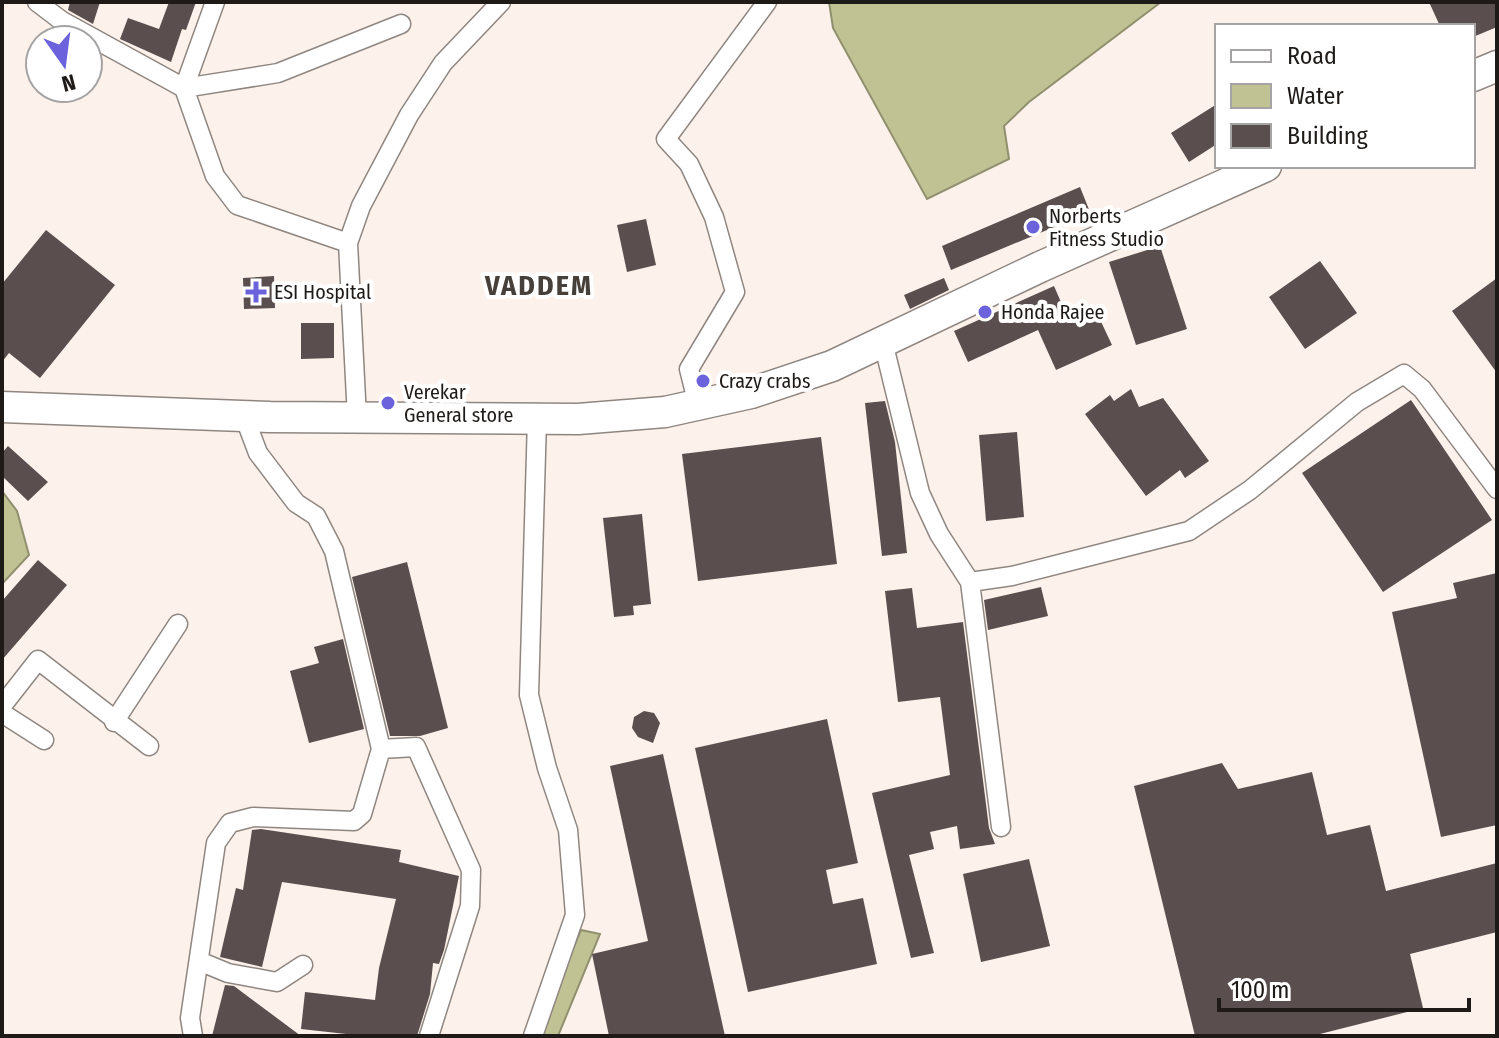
<svg xmlns="http://www.w3.org/2000/svg" width="1499" height="1038" viewBox="0 0 1499 1038" font-family="'Fira Sans Condensed',sans-serif">
	<style>
		.water { fill: #c1c293; stroke: #90906e; stroke-width: 2 }
		.building { fill: #5a4f4e }
		.lines { fill: none; stroke-linecap: round; stroke-linejoin: round }
		.minor-casing { stroke: #8f8681; stroke-width: 21 }
		.primary-casing { stroke: #8f8681; stroke-width: 33 }
		.minor { stroke: #fff; stroke-width: 18 }
		.primary { stroke: #fff; stroke-width: 30 }
		.poi-dot { fill: #6b62dc; stroke: #fff; stroke-width: 3 }
		.labels { text-anchor: middle; dominant-baseline: central; stroke-width: 8; stroke-linejoin: round; paint-order: stroke }
		.poi-label { font-size: 20px; fill: #1e1a18; stroke: #fff; text-anchor: start }
		.district-label { font-size: 28px; font-weight: bold; letter-spacing: 2px; fill: #473f3a; stroke: #fff }
	</style>
	<rect width="100%" height="100%" fill="#fcf2eb"/>
	<path class="water" d="M829,2H1161L1029,102L1004,126L1009,159L927,199L833,28Z
		M2,491L17,511L29,555L2,584Z
		M581,930L600,934L558,1036H534Z"/>
	<path class="building" d="M70,2H100L93,24L68,10Z
		M169,2H196L186,30L182,29L171,62L120,39L128,18L159,29Z
		M1429,2H1497V27L1473,37V26H1440Z
		M1217,104V144L1189,162L1171,133Z
		M1080,187L1090,212L951,270L942,246Z
		M646,219L656,265L627,272L617,225Z
		M46,230L115,285L40,378L9,353L2,362V284Z
		M1160,246L1187,329L1136,345L1109,262Z
		M1320,261L1357,313L1305,349L1269,297Z
		M274,276L275,308L244,309L243,278Z
		M944,278L949,290L910,309L904,295Z
		M1497,278V373L1452,311Z
		M1054,286L1070,323L1096,311L1112,345L1056,370L1038,330L968,362L954,331Z
		M301,323H334V358L301,359Z
		M1131,389L1139,407L1163,398L1209,461L1185,478L1180,470L1146,496L1085,414L1110,395L1114,401Z
		M1411,400L1492,520L1383,592L1302,473Z
		M885,401L895,442L907,553L882,556L865,403Z
		M1017,432L1024,517L986,521L979,435Z
		M821,437L837,564L698,581L682,454Z
		M8,446L48,482L28,501L2,476V453Z
		M642,514L651,604L633,606L634,615L614,617L603,518Z
		M38,560L67,585L2,660V601Z
		M407,562L448,728L420,736H390L352,577Z
		M1497,573V825L1441,837L1392,612L1457,598L1453,583Z
		M1041,587L1048,616L988,630L984,600Z
		M912,588L917,628L963,622L989,828L995,844L960,849L957,826L930,832L934,849L909,855L934,953L911,958L872,793L950,775L940,697L898,702L885,591Z
		M343,639L364,729L309,743L290,671L319,663L314,647Z
		M644,711L654,713L660,723L653,743L638,737L632,728L634,717Z
		M827,719L858,863L826,870L833,904L863,898L877,964L748,992L695,748Z
		M663,754L709,964L725,1036H609L592,954L648,941L610,766Z
		M1222,763L1238,789L1312,772L1327,835L1370,825L1386,891L1497,863V932L1410,954L1423,1008L1312,1036H1195L1134,786Z
		M261,829L401,850L399,862L459,876L444,950L439,964L433,963L430,994L417,1036H364L301,1029L305,992L375,1000L379,968L396,899L282,882L262,967L220,957L236,888L243,890L252,830Z
		M1029,859L1050,946L981,962L963,874Z
		M225,985L234,986L301,1036H212Z"/>
	<g class="lines">
		<g class="minor-casing">
			<path id="minor" d="M37,2L62,21L184,88L278,73L401,24
				M215,2L184,88L215,176L237,205L348,243
				M883,342L920,493L939,534L970,582L1012,576L1189,531L1250,490L1357,402L1404,374L1422,389L1497,489
				M698,405L689,369L735,292L714,217L689,164L666,139L767,2
				M357,418L348,243L361,206L409,115L443,63L501,2
				M970,582L1001,827
				M2,706L38,660L149,746
				M2,713L44,740
				M114,722L178,624
				M381,749L416,747L471,870L470,906L429,1036
				M199,961L228,973L277,982L303,965
				M193,1036L190,1018L216,843L230,823L253,817L354,821L362,814L381,749L334,551L316,516L296,503L258,453L244,416
				M533,1036L575,915L568,830L547,768L529,695L537,419"/>
		</g>
		<g class="primary-casing">
			<path id="primary" d="M1473,76L1497,66
				M2,407L270,417L578,419L665,412L751,393L832,366L1040,267L1266,166"/>
		</g>
		<use href="#minor" class="minor"/>
		<use href="#primary" class="primary"/>
	</g>
	<g class="poi-dot">
		<circle cx="1033" cy="227" r="8"/>
		<path d="M252 280h8v8h8v8h-8v8h-8v-8h-8v-8h8z"/>
		<circle cx="985" cy="312" r="8"/>
		<circle cx="703" cy="381" r="8"/>
		<circle cx="388" cy="403" r="8"/>
	</g>
	<g class="labels">
		<g class="poi-label">
			<text x="1049" y="216">Norberts<tspan x="1049" dy="23">Fitness Studio</tspan></text>
			<text x="274" y="292">ESI Hospital</text>
			<text x="1001" y="312">Honda Rajee</text>
			<text x="719" y="381">Crazy crabs</text>
			<text x="404" y="392">Verekar<tspan x="404" dy="23">General store</tspan></text>
		</g>
		<g class="district-label">
			<text x="539" y="285">VADDEM</text>
		</g>
	</g>
	<rect width="1499" height="1038" fill="none" stroke="#1e1a18" stroke-width="8"/>
	<rect x="1215" y="24" width="260" height="144" fill="#ffffff" stroke="#a5a3a3" stroke-width="2"/>
	<rect x="1231" y="50" width="40" height="12" fill="#ffffff" stroke="#a5a3a3" stroke-width="2"/>
	<text x="1287" y="64" font-size="24" fill="#1e1a18">Road</text>
	<rect x="1231" y="84" width="40" height="24" fill="#c1c293" stroke="#a5a3a3" stroke-width="2"/>
	<text x="1287" y="104" font-size="24" fill="#1e1a18">Water</text>
	<rect x="1231" y="124" width="40" height="24" fill="#5a4f4e" stroke="#a5a3a3" stroke-width="2"/>
	<text x="1287" y="144" font-size="24" fill="#1e1a18">Building</text>
	<g transform="translate(64 64) rotate(166)"><circle r="38" fill="#ffffff" stroke="#a5a3a3" stroke-width="2"/>
	<path d="M0-6L14 30L0 20L-14 30Z" fill="#6b62dc"/>
	<text y="-12" font-size="22" font-weight="bold" text-anchor="middle" fill="#1e1a18">N</text>
	</g>
	<path d="M1219 998v12h250v-12" fill="none" stroke="#1e1a18" stroke-width="4"/>
	<text x="1231" y="998" font-size="24" fill="#1e1a18" stroke="#ffffff" stroke-width="6" paint-order="stroke">100 m</text>
</svg>
